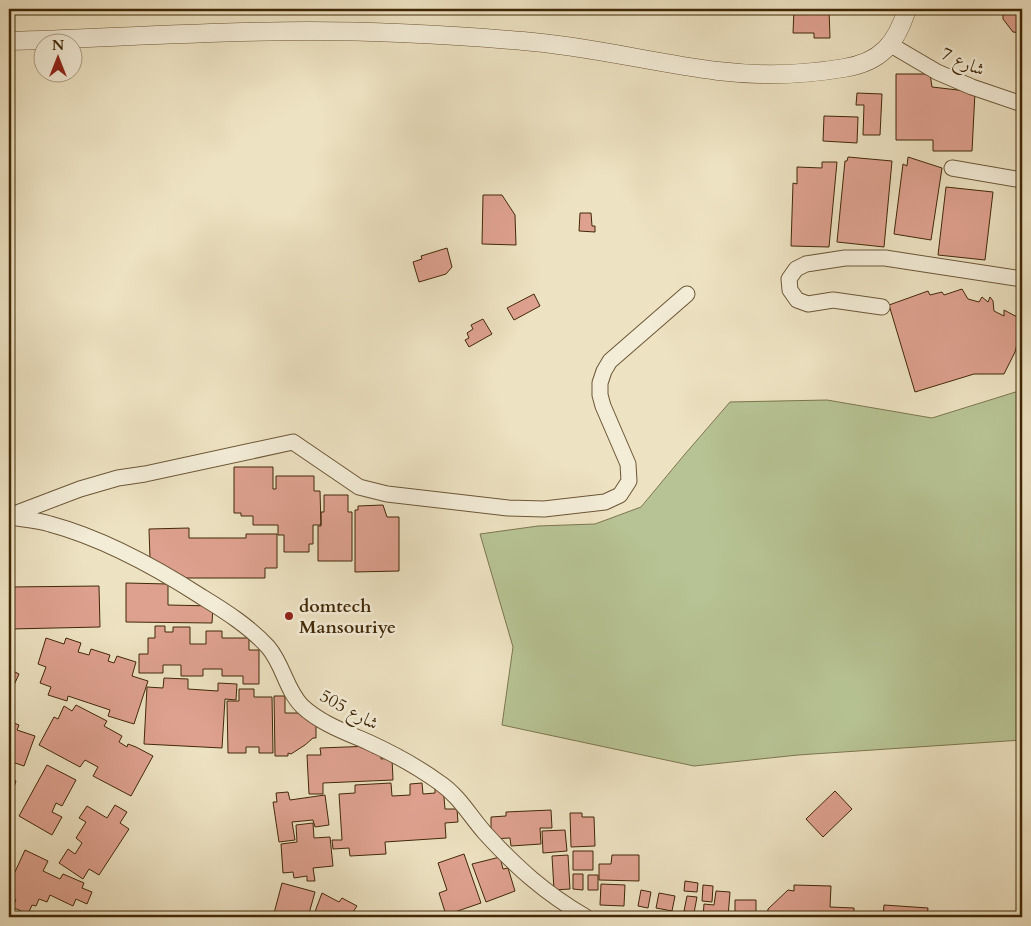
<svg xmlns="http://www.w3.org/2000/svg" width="1031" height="926" viewBox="0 0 1031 926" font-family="Cardo,Amiri,serif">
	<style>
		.green { fill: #b7c394; stroke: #7c764e }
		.building { fill: #dea18f; stroke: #412807 }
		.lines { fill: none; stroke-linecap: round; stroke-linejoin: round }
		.minor-casing { stroke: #6c5636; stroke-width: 17 }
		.tertiary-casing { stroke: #6c5636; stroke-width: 19 }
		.minor { stroke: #f3ecd7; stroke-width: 15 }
		.tertiary { stroke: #f3ecd7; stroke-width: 18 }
		.poi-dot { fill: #8f2418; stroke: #f3ecd7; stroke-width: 2 }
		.labels { text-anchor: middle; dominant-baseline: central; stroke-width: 5; stroke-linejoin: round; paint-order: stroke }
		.street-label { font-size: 18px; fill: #412807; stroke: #f3ecd7 }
		.poi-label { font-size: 18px; font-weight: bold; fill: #412807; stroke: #f3ecd7; text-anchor: start }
	</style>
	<rect width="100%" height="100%" fill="#ede2c2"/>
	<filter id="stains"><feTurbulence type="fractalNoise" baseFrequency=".004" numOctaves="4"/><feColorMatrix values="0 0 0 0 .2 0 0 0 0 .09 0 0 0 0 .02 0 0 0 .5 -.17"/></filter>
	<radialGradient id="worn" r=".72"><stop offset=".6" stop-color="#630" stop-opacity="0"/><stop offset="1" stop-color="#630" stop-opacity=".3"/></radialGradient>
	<path class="green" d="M1022,390V740L798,755L694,766L502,725L513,647L480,534L538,526L595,524L641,507L685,454L730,402L827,400L932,418Z"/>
	<path class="building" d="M794,9H829L830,38H814V33H793Z
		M1003,9H1022V33L1013,32L1003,19Z
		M896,74H930L932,87L975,92L972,151H933V140H896Z
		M857,93L882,94L880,135H863L864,105H856Z
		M824,116L858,117L857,143L823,141Z
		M848,157L892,161L884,247L837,242L845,161H847Z
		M908,157L942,168L931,240L894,234L903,164L907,166Z
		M822,162H837L829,247L791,246L793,183L797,184V167L822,168Z
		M946,187L993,192L985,260L938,255Z
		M483,195H502L515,215L516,245L482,244Z
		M580,213H591L592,226H595V232L579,231Z
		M447,248L452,267L446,274L419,282L413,262L422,259L421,256Z
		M962,289L968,299L979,302L982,297L988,302L990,297L993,301L994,311L1004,316V310L1021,319L1019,323L1022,325L1015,352L1004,374H974L915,392L889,305L928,291L930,295L942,292L944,295Z
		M534,294L540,306L514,320L507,308Z
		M483,319L492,334L469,347L465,340L469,338L467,333L473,329L471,325Z
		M234,467H273V489H276V476H314V491H320L321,525H313V544H309V552H284V535H278V525H253V516H241V513H234Z
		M324,495H348V512H352V561H318V526H321V512H324Z
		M383,505L387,517H399V571L355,572V510H358V506Z
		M189,528V538H246V534H277V568H265V578H186L150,559L149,529Z
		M126,583L168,584V605L213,606L212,623L126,622Z
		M99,586L100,627L10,629V587Z
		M155,626H165V632H173V627H190V644H206V631H222V638H249V650H259V684H243V676H222V669H203V676H181V665H163V673H139V654H148V638H155Z
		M46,638L64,644L66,638L81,643L78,652L89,655L91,649L110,655L108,661L114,663L117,656L136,662L132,676L148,681L134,724L108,716L110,710L68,696L67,701L48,695L51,687L40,683L46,667L38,664Z
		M9,669L19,674L9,696Z
		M164,678L188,679V689L218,691V683L237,684L236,700L225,699L222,748L144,744L147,687L163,688Z
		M239,689H254V697H272L273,753H259V747H246V753H228L227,701H239Z
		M274,696H285V713H302L316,724V738H313L305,745L291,754L288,753V756H275Z
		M76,705L107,721L104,726L122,736L119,742L127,747L128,744L136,747L153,756L131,796L93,776L98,767L85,760L80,767L39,745L54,717L58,719L64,706L72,711Z
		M9,721L19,725L17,730L35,736L24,766L15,763L9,778L16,781L9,802Z
		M372,746V753H381V759L392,758L393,780L323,783V794H309L307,755H321L320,748Z
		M47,765L76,780L62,806L56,803L52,812L62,817L52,835L19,816Z
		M391,783L392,796L410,795V784L422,783L423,794L435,793V787L443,786L445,809H457L458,822L445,823L446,838L385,842L386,854L350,856L349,848L333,849L332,840H342L339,794L355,793V785Z
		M835,791L852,809L823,837L806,819Z
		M288,792L290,800L325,795L329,825L315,827L313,820L292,822L295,840L279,842L273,802H277L276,793Z
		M115,805L127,812L120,823L129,829L99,875L89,869L83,879L59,863L68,849L75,854L82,843L76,838L86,822L79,818L87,806L107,818Z
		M551,810L552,828H540L541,844L511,846L510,838L491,839V817L506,816V812Z
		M570,813H582V817H594L595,846L571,847Z
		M313,823L314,838L330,837L333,866L313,868L315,881H307V876L294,878L293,872L283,873L281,844L297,842L296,825Z
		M565,830L567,851L543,853L542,831Z
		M25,850L48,861L43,871L60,879L63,874L84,883L82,888L92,892L87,904L76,899L73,906L50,895L47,902L39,899L36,906L32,905L28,914L12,907L16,900L10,897L14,888L9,885Z
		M573,851H593V870H573Z
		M464,854L481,903L446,915L439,893L447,890L438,863Z
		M568,855L570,889L554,890L552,856Z
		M612,855H639V881L599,880V864H611Z
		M500,857L503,869L508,868L515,891L486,902L472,864Z
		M573,874H583V890L573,889Z
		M588,875H598V890H588Z
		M685,881L698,883L697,892L684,891Z
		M282,883L315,892L308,917H273Z
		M601,884L625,885L624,906L600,905Z
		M703,885L713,886L712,902L702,901Z
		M794,885L831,886L830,907L854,908V917H767L768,909L788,890L794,891Z
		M641,890L651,892L648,908L638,906Z
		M716,891L730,892L728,917H703L704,904L714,905Z
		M322,893L339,902L342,898L357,906L353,912L369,917H313Z
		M659,893L675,896L672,911L656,908Z
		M687,896L697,897L694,913L684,911Z
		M735,900H756V914H735Z
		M884,905L928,908L927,917H883Z
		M1022,910V917H1007V915Z
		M538,911L542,917H528Z
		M165,912L177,917H162Z
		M632,912L655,917H631Z"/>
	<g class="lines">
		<g class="minor-casing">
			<path id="minor" d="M891,45L937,72L972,87L1022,104
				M952,168L1022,180
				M882,307L833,300L808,304L797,300L790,290L789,279L796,269L806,264L845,258H885L1022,279
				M9,516L80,489L118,478L145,474L293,442L359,487L387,494L508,508L544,509L605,502L620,495L629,481L628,464L603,406L600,395V383L604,371L610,361L687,294
				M9,517C22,519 37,520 50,524C102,538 157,568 202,597C225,611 250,627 268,647C283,664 286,690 302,706C320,723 345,732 368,742C392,753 418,767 440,783C459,796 470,816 485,833C517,868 545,893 586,917"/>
		</g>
		<g class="tertiary-casing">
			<path id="tertiary" d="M9,41C108,38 208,31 308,31C380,31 452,35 523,41C589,46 653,63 718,71C759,76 802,75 844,68C881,62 896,44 907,9"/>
		</g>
		<use href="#minor" class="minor"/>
		<use href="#tertiary" class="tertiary"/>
	</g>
	<circle class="poi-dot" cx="289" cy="616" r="5"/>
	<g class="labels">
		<g class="street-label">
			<text transform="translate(963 62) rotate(24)">شارع 7</text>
			<text transform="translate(349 710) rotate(29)">شارع 505</text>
		</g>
		<g class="poi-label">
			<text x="299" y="606">domtech<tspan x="299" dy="21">Mansouriye</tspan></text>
		</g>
	</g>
	<rect width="1031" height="926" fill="none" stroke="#ede2c2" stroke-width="30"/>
	<rect x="10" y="10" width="1011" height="906" fill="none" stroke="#412807" stroke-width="2.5"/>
	<rect x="15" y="15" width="1001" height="896" fill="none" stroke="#412807"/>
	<g transform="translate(58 58)"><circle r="24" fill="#f3ecd7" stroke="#ac9e84"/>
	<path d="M0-4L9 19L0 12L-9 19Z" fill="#8f2418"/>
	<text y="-8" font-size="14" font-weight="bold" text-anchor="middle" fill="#412807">N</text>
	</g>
	<rect width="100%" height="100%" filter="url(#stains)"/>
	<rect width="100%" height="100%" fill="url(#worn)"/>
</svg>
